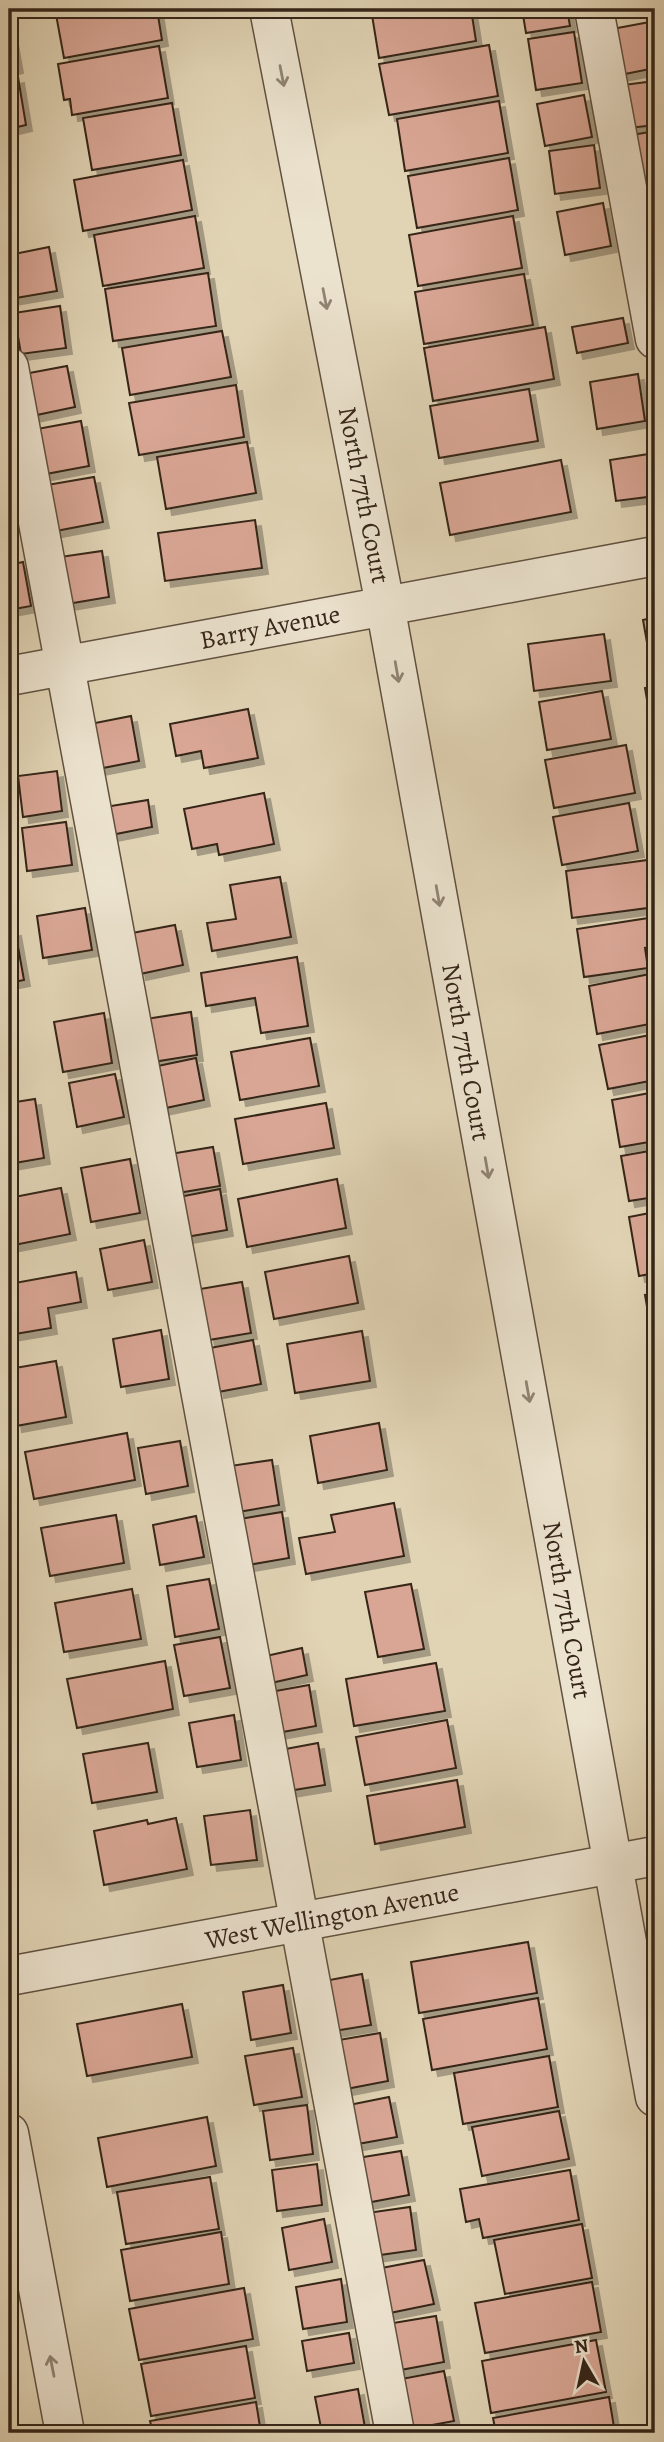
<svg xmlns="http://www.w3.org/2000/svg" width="664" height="2442" viewBox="0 0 664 2442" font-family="Alegreya,serif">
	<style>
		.building { fill: #d9a695; stroke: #352519; stroke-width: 2; filter: url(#shadow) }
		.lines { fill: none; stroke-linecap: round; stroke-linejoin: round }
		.minor-casing { stroke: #605140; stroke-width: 41 }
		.minor { stroke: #ece3cf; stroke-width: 38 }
		.oneway { stroke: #908474 }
		.labels { text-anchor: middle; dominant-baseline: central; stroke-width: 5; stroke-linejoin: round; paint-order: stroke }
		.street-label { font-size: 26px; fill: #352519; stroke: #ece3cf }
	</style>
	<defs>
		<filter id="shadow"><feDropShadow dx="6" dy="6" stdDeviation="0" flood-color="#0004"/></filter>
	</defs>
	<rect width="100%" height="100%" fill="#e1d4b5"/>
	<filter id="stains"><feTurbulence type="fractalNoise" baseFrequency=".00286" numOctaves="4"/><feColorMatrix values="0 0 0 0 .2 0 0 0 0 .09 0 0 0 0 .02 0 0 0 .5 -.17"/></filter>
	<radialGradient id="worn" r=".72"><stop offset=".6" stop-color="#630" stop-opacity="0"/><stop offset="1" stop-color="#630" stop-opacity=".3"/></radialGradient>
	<path class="building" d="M55,9H157L162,40L64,58Z
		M371,9H471L476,41L379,58Z
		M522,9H567L570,26L526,33Z
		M655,21V68L620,75L612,29Z
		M9,22L17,67L9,69Z
		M574,32L582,83L536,90L528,39Z
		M489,45L498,96L389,115L379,64Z
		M159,46L168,98L72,115L70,99L64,100L58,64Z
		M18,77L26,125L9,129V79Z
		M655,81V125L629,128L623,85Z
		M584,95L592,137L545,146L537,104Z
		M499,101L508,153L405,171L397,119Z
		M172,103L181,155L92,170L83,118Z
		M655,131V179L640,181L632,135Z
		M594,145L600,188L555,194L549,151Z
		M509,158L518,210L417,228L408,176Z
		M183,160L192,210L83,231L74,180Z
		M655,194V244L644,196Z
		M603,203L611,246L565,255L557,212Z
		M195,216L204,268L103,286L94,235Z
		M513,216L522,268L418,286L409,235Z
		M49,247L57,291L10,299L9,255Z
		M208,273L216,326L113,341L105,289Z
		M524,274L533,325L424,344L415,292Z
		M60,306L66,348L21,354L14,313Z
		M623,318L628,343L577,353L572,327Z
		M545,327L554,379L433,401L424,348Z
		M222,331L231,377L130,395L122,348Z
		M67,366L75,407L32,416L24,374Z
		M638,374L645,421L597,429L590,382Z
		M236,385L244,437L139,455L129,403Z
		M529,389L538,441L439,458L430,406Z
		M81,421L89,466L46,474L37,429Z
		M247,442L256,493L166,509L157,457Z
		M655,453V496L616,501L610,460Z
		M561,460L571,512L450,535L440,483Z
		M94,477L103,522L56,531L47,485Z
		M255,520L262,568L165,581L158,533Z
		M102,551L109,597L67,604L60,557Z
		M23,562L31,606L9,610V565Z
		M655,617V665H651L643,620Z
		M604,634L611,681L534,691L528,644Z
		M655,686V735H653L645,688Z
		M602,691L611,739L547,750L539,702Z
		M248,709L258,758L204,768L201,751L176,756L170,724Z
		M131,716L139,761L98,769L90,724Z
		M626,745L635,793L554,808L545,760Z
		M57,771L62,811L23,817L18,776Z
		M264,793L274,844L219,855L217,844L192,849L184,809Z
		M148,800L152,827L111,835L105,807Z
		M629,803L638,851L562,865L553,817Z
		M66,822L72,865L27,871L22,828Z
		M655,859V907L572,918L566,871Z
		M280,877L291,937L212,951L207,923L236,919L230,885Z
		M85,908L92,950L43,958L37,916Z
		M655,917V947L645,948L648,968L584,977L577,929Z
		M175,925L183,965L140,974L132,933Z
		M15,930L24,980L9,983V931Z
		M297,957L308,1026L261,1033L255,998L206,1006L201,973Z
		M655,973V1023L597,1034L589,986Z
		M191,1012L197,1055L153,1062L146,1019Z
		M104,1013L112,1063L63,1072L54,1022Z
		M655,1034V1080L608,1089L599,1045Z
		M310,1038L319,1086L240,1100L231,1052Z
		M196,1058L204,1100L161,1109L153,1067Z
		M115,1074L124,1117L77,1127L69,1083Z
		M655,1092V1141L620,1147L612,1100Z
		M35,1099L44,1158L9,1164V1103Z
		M326,1103L334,1148L243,1164L235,1119Z
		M213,1147L220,1186L178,1193L170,1154Z
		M655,1150V1197L629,1201L621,1156Z
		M130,1159L140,1213L91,1222L81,1168Z
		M337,1179L346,1228L247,1247L238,1199Z
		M61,1188L70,1234L9,1246V1198Z
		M220,1189L227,1230L186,1237L179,1197Z
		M655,1212V1273L639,1276L629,1217Z
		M144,1240L152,1282L108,1290L100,1249Z
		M349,1256L358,1303L274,1319L265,1272Z
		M76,1272L81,1302L48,1308L51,1328L9,1335V1284Z
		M242,1282L251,1333L209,1340L200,1289Z
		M655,1294V1353L645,1295Z
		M161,1330L169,1379L121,1387L113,1339Z
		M362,1331L370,1381L295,1393L287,1344Z
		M253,1340L261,1384L218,1392L210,1348Z
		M56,1361L66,1417L16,1426L9,1384V1369Z
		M379,1423L387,1470L318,1483L310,1436Z
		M127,1433L135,1480L34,1499L25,1452Z
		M180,1441L188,1486L146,1494L138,1448Z
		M272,1460L279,1505L238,1512L230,1466Z
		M394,1503L404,1556L306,1574L299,1538L335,1532L331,1515Z
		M282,1512L289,1558L248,1565L240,1519Z
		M116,1515L124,1563L50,1576L41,1528Z
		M196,1516L204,1557L160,1565L153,1525Z
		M209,1579L219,1629L175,1637L167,1586Z
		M411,1584L424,1649L378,1657L365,1592Z
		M132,1589L141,1639L64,1652L55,1603Z
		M220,1637L230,1688L184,1696L174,1645Z
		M302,1648L307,1675L271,1683L266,1656Z
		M165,1661L173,1709L77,1728L67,1679Z
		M436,1663L445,1711L354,1726L346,1679Z
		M309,1685L316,1726L277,1733L270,1692Z
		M234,1715L241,1760L197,1767L189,1723Z
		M447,1720L456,1768L365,1785L356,1737Z
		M148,1743L157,1792L92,1803L83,1754Z
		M318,1743L325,1785L288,1791L280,1750Z
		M457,1780L465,1827L375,1844L367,1796Z
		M250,1810L257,1860L211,1865L204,1816Z
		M176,1818L187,1869L104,1885L94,1831L147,1820L148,1824Z
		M528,1942L537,1993L419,2013L411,1962Z
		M362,1974L371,2025L328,2032L319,1982Z
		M283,1985L291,2033L251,2040L243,1992Z
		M538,1998L547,2049L432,2070L423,2019Z
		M182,2004L192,2057L87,2076L77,2024Z
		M380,2033L388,2081L341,2090L333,2041Z
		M293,2048L302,2097L254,2105L245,2056Z
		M549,2056L558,2107L463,2124L454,2073Z
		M389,2097L397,2137L352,2145L344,2106Z
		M307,2105L313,2154L270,2160L263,2111Z
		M559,2111L569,2159L482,2176L472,2127Z
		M207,2117L216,2166L107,2187L98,2138Z
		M401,2151L409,2195L366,2203L357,2158Z
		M317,2164L322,2205L277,2211L272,2170Z
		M570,2170L579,2220L483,2238L479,2219L466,2222L460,2189Z
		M210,2177L219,2229L126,2244L117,2192Z
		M410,2207L416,2250L373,2256L367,2213Z
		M324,2219L332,2262L289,2270L282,2228Z
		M582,2224L592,2278L505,2294L494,2240Z
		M221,2232L229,2284L130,2301L121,2250Z
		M424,2260L434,2304L385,2314L376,2269Z
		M341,2279L347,2322L303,2329L296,2287Z
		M592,2282L601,2332L485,2353L475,2303Z
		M244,2288L253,2339L139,2360L129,2309Z
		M436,2316L444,2362L395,2371L387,2324Z
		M349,2333L354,2363L307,2371L302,2341Z
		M596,2340L606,2392L491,2413L482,2361Z
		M246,2346L255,2398L151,2416L141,2364Z
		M444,2371L454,2421L405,2430L396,2380Z
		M358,2389L366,2433H322L315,2397Z
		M609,2397L615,2433H496L493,2418Z
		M256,2402L261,2433H153L150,2421Z"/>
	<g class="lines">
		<g class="minor-casing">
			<path id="minor" d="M269,9L385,605L655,2097
				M594,9L655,339
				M9,367L395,2433
				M9,676L655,556
				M9,1976L655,1856
				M9,2133L65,2433"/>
		</g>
		<use href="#minor" class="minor"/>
	</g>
	<defs><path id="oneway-shaft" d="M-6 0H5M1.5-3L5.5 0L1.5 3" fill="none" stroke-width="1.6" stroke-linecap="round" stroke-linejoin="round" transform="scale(1.75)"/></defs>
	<g class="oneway">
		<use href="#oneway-shaft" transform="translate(282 76) rotate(79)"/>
		<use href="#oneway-shaft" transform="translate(325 299) rotate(79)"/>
		<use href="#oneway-shaft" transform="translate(397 672) rotate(80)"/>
		<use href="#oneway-shaft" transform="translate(438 896) rotate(80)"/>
		<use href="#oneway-shaft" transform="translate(487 1168) rotate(80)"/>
		<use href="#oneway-shaft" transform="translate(528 1392) rotate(80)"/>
		<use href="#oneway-shaft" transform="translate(52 2366) rotate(-101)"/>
	</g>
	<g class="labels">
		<g class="street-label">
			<text transform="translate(364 495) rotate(79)">North 77th Court</text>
			<text transform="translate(270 627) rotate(-11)">Barry Avenue</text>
			<text transform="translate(466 1052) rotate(80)">North 77th Court</text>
			<text transform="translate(567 1610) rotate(80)">North 77th Court</text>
			<text transform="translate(332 1916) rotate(-11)">West Wellington Avenue</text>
		</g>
	</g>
	<rect width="664" height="2442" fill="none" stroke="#e1d4b5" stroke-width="35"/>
	<rect x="10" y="10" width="643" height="2421" fill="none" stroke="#352519" stroke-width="3.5"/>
	<rect x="18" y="18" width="629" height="2407" fill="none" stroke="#352519" stroke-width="2"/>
	<g transform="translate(584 2362) rotate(351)" stroke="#ece3cf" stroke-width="5" paint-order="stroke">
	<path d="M0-5L12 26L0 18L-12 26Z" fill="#352519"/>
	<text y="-10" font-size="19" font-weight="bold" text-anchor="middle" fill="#352519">N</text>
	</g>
	<rect width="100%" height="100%" filter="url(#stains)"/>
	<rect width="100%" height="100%" fill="url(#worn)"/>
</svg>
